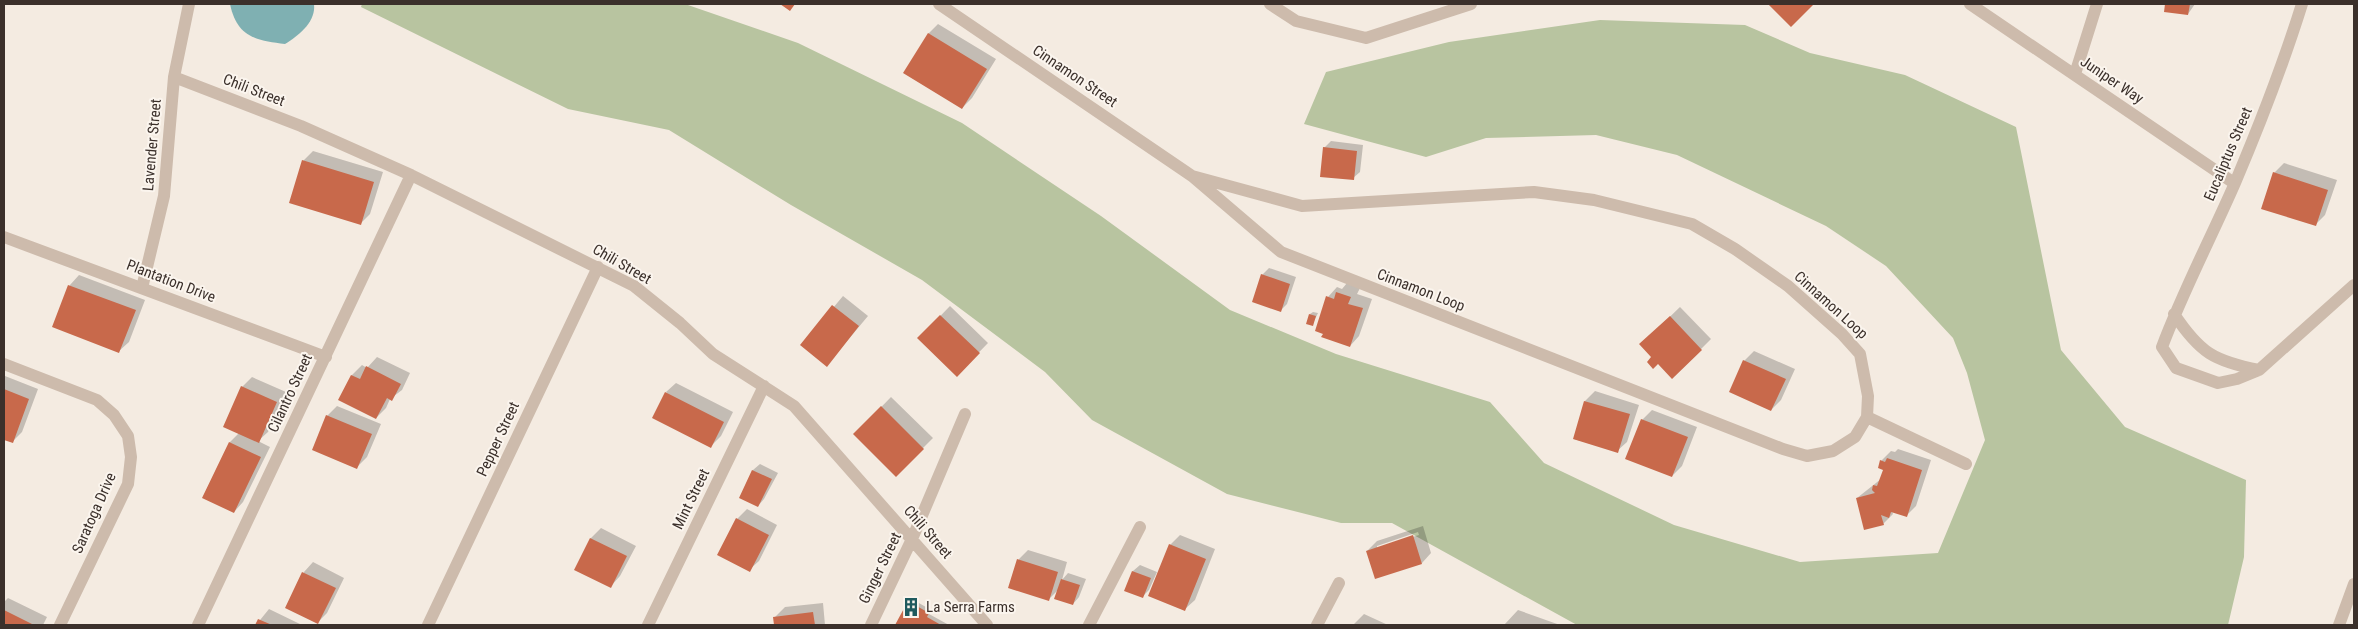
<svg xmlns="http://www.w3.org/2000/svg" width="2358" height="629" viewBox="0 0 2358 629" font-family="'Roboto Condensed',sans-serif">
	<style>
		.green { fill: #b8c4a0 }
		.water { fill: #7fb0b2 }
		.shadow { fill: #0003; fill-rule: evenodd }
		.building { fill: #c8694b }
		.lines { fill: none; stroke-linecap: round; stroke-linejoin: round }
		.street { stroke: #cdbbac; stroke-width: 12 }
		.labels { text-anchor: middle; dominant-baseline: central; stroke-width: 4; stroke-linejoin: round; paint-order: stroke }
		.street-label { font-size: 15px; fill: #3b302b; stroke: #fbf5ee }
		.poi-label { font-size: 15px; fill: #3b302b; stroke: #fbf5ee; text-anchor: start }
	</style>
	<rect width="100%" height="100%" fill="#f4ebe1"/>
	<path class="green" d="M362,4H685L798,43L962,123L1101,216L1230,310L1336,354L1490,402L1544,463L1674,525L1800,562L1938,553L1985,440L1967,373L1953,338L1886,266L1826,226L1677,155L1596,135L1486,138L1426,157L1304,124L1326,72L1449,42L1600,20L1745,25L1810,53L1905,75L2016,127L2061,350L2125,427L2246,480L2244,557L2228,625H1577L1392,523H1341L1227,494L1092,420L1045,372L922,280L791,205L669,130L568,109L361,7Z"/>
	<path class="water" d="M230,4H314C316,22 299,35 285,44C255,40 237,37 230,4Z"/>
	<path class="shadow" d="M2167,4H2195L2188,14L2166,11Z
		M938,24L996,59L972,98L962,108L904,73L929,33Z
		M1331,141L1363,145L1360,172L1353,178L1324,148Z
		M313,151L383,172L370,214L360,224L303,161Z
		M2284,163L2337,180L2325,215L2315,225L2274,173Z
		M1269,268L1296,277L1287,304L1281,310L1262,275Z
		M79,275L145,300L129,342L119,351L54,326L70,285Z
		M1347,283L1360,288L1357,294L1372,299L1359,336L1350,346L1328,297L1337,287L1342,289Z
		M843,296L868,316L827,365L802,345Z
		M950,306L988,343L957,375L919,338Z
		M1680,307L1711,339L1701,349L1653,357L1651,335Z
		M1313,312L1318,313L1312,325L1310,314Z
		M1754,351L1795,369L1781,400L1771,410L1744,361Z
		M377,357L410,373L402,390L390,399L386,408L376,418L340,400L352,375L362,365L367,368Z
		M5,376L38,389L22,432L12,442L4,438Z
		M252,377L286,392L268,432L258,441L270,447L243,502L234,512L203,497L230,442L239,433L242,387Z
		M676,383L733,412L721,436L711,446L666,392Z
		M1595,391L1639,405L1627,442L1617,451L1574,439L1585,401Z
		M891,397L933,438L896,475L855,434Z
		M337,406L381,424L367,457L357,467L327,416Z
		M1652,410L1697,427L1682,466L1672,476L1642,420Z
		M1898,449L1931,460L1916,506L1906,516L1892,511L1893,514L1883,524L1857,498L1881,479L1885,469L1881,461L1891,451L1895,452Z
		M760,464L778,473L764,499L758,506L740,497L753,470Z
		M747,509L777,525L759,561L749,570L737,519Z
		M1423,526L1431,553L1422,563L1367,551L1377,541ZM1418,532L1419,535L1377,548V546Z
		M601,528L636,546L620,576L611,586L576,569L591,538Z
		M1180,535L1215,549L1195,600L1185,609L1170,545Z
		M1028,550L1067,562L1062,580L1068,573L1086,579L1079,597L1073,604L1058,590L1049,599L1010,587L1019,559Z
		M313,562L344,578L327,613L317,623L286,607L304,572Z
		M1140,565L1157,572L1149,590L1142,597L1126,590L1133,571Z
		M8,598L47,617L43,625H4V602Z
		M912,599L931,610L929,614L949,625H896Z
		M823,603L825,625H776L775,617L785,607Z
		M269,609L302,625H256Z
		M1518,610L1560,625H1504Z
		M1364,614L1388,625H1353Z"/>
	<path class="building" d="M780,4H795L790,11Z
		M1768,4H1814L1791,27Z
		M2165,4H2190L2188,15L2164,12Z
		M928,33L987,69L962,109L903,73Z
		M1323,147L1357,151L1354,180L1320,177Z
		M302,160L374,182L361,225L289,203Z
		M2273,172L2328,190L2316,226L2261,209Z
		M1261,274L1290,284L1281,312L1252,302Z
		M68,285L136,310L119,353L52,327Z
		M1336,292L1351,297L1348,304L1363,308L1350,347L1321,337L1323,334L1315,331L1326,296L1334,299Z
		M832,305L859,326L827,367L800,345Z
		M1309,314L1316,316L1313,326L1306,324Z
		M940,315L980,353L957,377L917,338Z
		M1670,316L1702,350L1672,379L1658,364L1653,369L1647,362L1651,357L1639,344Z
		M1743,360L1786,379L1771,411L1729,392Z
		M366,366L401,384L392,401L387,398L376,419L338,400L351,375L360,379Z
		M241,386L277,402L259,443L223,427Z
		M4,389L29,399L13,443L4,440Z
		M665,392L724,422L711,448L652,418Z
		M1584,401L1630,414L1618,453L1573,439Z
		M881,406L924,449L896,477L853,434Z
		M326,415L372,434L357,469L312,450Z
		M1641,419L1688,437L1672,477L1625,459Z
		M229,442L261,457L234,513L202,498Z
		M1887,458L1922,470L1907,517L1891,512L1889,518L1881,515L1884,525L1864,530L1856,498L1875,493L1872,490L1873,485L1877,486L1883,470L1878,468L1880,460L1885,462Z
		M752,470L772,479L758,507L739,498Z
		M736,518L769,535L750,572L717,555Z
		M1413,535L1422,564L1375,579L1366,551Z
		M590,538L627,556L611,588L574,570Z
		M1169,544L1206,559L1185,611L1148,596Z
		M1017,559L1058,572L1049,601L1008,588Z
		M1132,571L1151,578L1143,598L1124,591Z
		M302,572L336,588L318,624L285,608Z
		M1061,579L1080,585L1073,605L1054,599Z
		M908,601L929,613L927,617L941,625H895Z
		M4,610L34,625H4Z
		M813,612L815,625H774L773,617Z
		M258,619L272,625H255Z"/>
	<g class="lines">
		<path class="street" d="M939,4L1192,176L1281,252L1783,449L1807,456L1833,451L1855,437L1867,417L1868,396L1860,354L1842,334L1788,286L1735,249L1692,224L1594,200L1534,192L1302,206L1192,176
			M1270,4L1296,21L1366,38L1471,4
			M1970,4L2234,183
			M2302,4C2283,65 2260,124 2235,183C2211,238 2183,291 2162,347L2176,368L2218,383L2237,379L2259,370L2354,285
			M2075,74L2097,4
			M174,77L301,126L411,175L634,286L680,323L713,354L794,406L987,625
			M4,237L326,357
			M142,288L164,196L174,77L189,4
			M2174,314C2200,353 2214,361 2259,370
			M4,364L97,400L114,415L128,436L131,457L128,484L60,625
			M1867,417L1966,464
			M198,625L411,175
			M428,625L598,267
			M648,625L764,386
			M871,625L912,539L965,414
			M1089,625L1140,527
			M1317,625L1339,583
			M2339,625L2354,584"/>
	</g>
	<defs>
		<g id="building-bare" transform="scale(1.5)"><path d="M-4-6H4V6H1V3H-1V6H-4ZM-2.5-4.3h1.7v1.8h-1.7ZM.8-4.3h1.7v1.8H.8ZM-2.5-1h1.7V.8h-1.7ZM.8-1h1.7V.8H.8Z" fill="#1f5a5e" stroke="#fbf5ee" stroke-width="2.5" paint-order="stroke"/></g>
	</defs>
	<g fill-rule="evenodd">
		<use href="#building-bare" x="911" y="607"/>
	</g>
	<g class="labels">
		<g class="street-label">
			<text transform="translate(1075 76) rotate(34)">Cinnamon Street</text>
			<text transform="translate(2112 80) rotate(34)">Juniper Way</text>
			<text transform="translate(254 90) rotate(21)">Chili Street</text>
			<text transform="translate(152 145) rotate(-85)">Lavender Street</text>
			<text transform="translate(2228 154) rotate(-67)">Eucaliptus Street</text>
			<text transform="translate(622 264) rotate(30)">Chili Street</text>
			<text transform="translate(171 281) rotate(21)">Plantation Drive</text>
			<text transform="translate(1421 290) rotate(21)">Cinnamon Loop</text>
			<text transform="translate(1831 305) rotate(42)">Cinnamon Loop</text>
			<text transform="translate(290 393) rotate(-65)">Cilantro Street</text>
			<text transform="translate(498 439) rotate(-65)">Pepper Street</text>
			<text transform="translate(691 499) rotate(-64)">Mint Street</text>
			<text transform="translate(94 513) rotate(-66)">Saratoga Drive</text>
			<text transform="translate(928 532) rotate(49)">Chili Street</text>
			<text transform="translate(880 568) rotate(-64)">Ginger Street</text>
		</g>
		<g class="poi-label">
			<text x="926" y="607">La Serra Farms</text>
		</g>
	</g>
	<rect width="2358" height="629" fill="none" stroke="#3b302b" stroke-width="10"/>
</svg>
